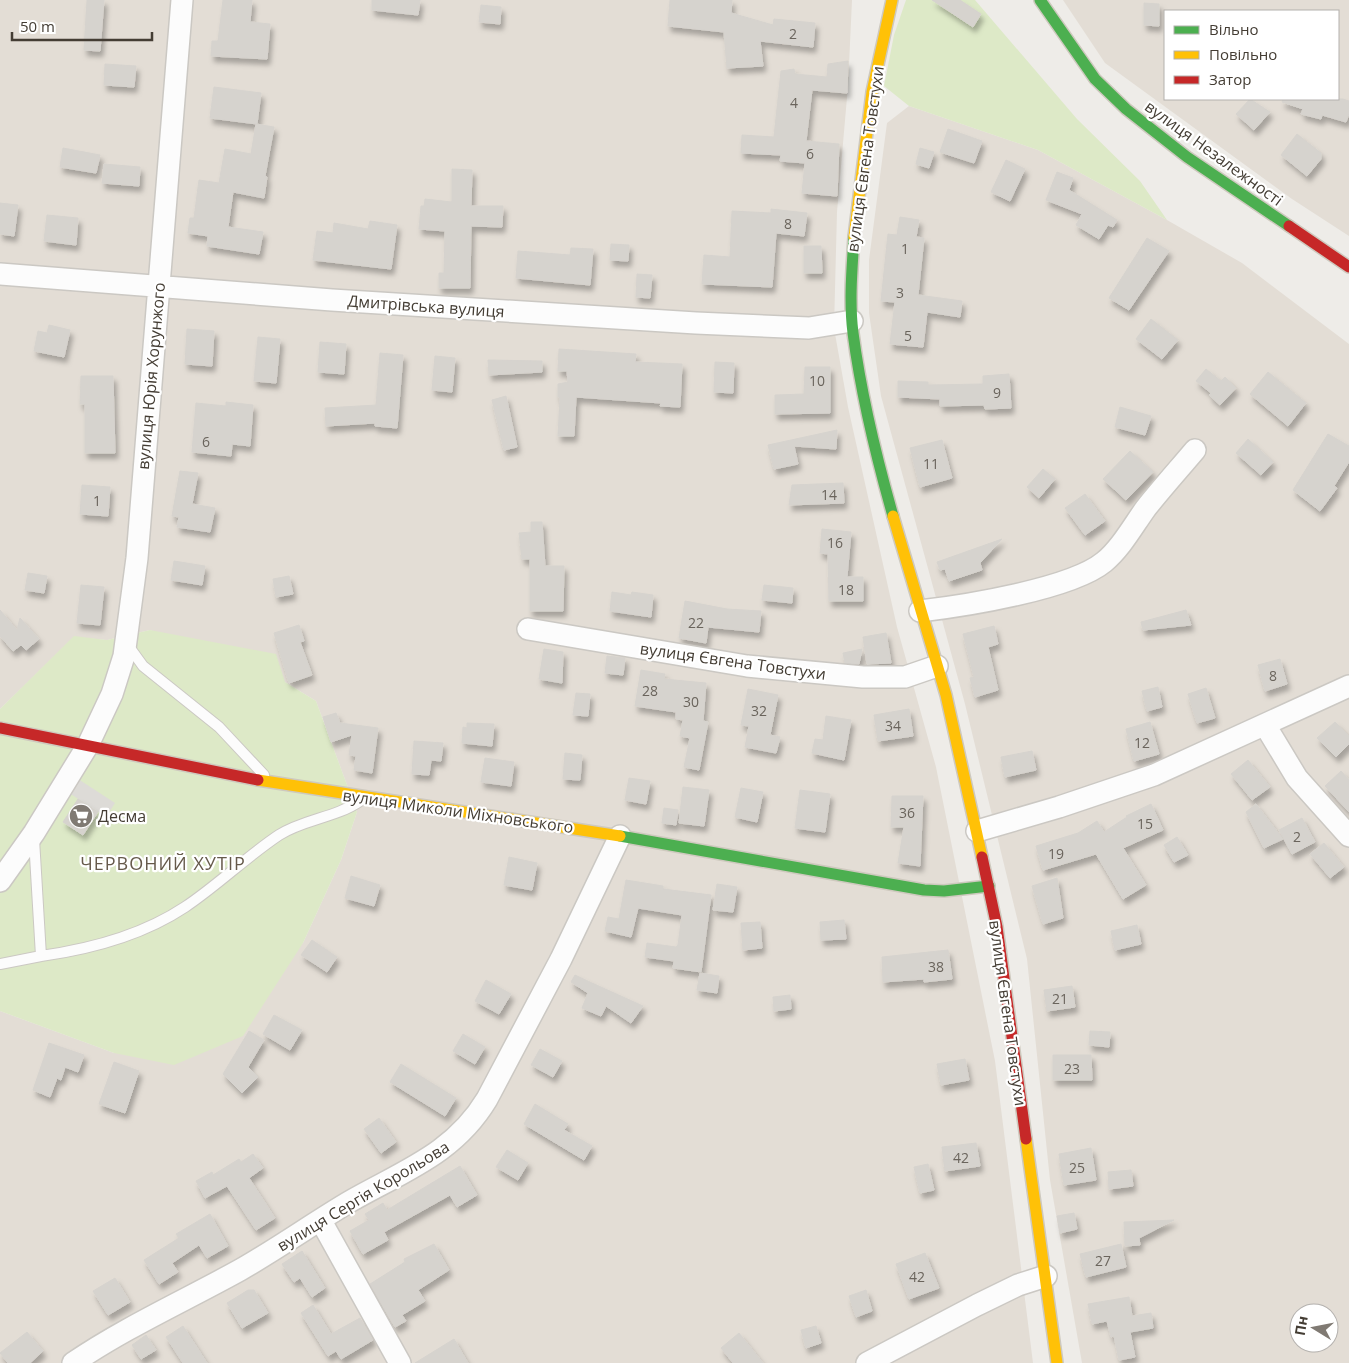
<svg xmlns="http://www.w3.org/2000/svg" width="1349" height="1363" viewBox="0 0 1349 1363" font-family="'Open Sans',sans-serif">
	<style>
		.residential { fill: #e3ddd5; fill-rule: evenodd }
		.green { fill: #dde9c7 }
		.parking { fill: #dddbd7 }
		.building { fill: #d6d3ce; stroke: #d6d3ce; filter: url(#shadow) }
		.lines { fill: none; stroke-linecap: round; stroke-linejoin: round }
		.lane-casing { stroke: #cbc8c3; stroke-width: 12 }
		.street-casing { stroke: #cbc8c3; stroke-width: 24 }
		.fast-casing { stroke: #cec9be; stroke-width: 14 }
		.slow-casing { stroke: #cec9be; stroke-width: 14 }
		.jam-casing { stroke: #cec9be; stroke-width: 14 }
		.lane { stroke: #fcfcfc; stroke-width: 10 }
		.street { stroke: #fcfcfc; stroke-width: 21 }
		.fast { stroke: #4caf50; stroke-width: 11 }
		.slow { stroke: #ffc107; stroke-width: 11 }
		.jam { stroke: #c62828; stroke-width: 11 }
		.labels { text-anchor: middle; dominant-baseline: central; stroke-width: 4.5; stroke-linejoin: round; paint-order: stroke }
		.number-label { font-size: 14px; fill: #6a645c }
		.street-label { font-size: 16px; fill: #443d34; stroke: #fff }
		.poi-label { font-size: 16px; fill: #443d34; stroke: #fff; text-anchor: start }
		.neighbourhood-label { font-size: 18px; letter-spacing: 1px; fill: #665a4b; stroke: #fff }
	</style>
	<defs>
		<filter id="shadow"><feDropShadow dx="3" dy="5.5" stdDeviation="2.5" flood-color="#0004"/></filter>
	</defs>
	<rect width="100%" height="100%" fill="#eeece8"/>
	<path class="residential" d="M0,0H852L848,86L837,212L834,328L848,407L897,627L936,767L995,1061L1033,1363H0V1011L114,1053L303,943L341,860L357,812L316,701L285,682L150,630L107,640L74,637L0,709Z
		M1063,0H1349V236L1292,199L1105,63ZM1165,11H1338V99H1165Z
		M909,106L1038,150L1167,220L1242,263L1349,344V1363H1082L1050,1180L1027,959L965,704L881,396L869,313V260L887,123ZM1299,1313H1329V1343H1299Z"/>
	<path class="green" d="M906,0H975L1077,119L1140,181L1167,220L1038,150L909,106L884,86L894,35Z
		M150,630L276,654L285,682L316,701L357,812L341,860L303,943L243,1036L174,1065L114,1053L0,1011V709L74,636L107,640Z"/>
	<path class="parking" d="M72,775L115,803L106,817L63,789Z"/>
	<path class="building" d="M87,0H104L100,51L84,50Z
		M223,0H252L250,22L270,24L267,59L211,56L212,41H218Z
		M372,0H420L418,15L372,10Z
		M670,0H732L731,13L773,25L774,19L815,23L813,47L760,41L763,66L727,68L724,32L668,26Z
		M932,0H960L981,14L973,27Z
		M1144,3L1159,4V26L1144,25Z
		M481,5L501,7L500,24L479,22Z
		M848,61L847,93L812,90L806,141L839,144L837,196L802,193L805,163L780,161L781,155L741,153L742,135L774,137L781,71L794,69L795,74L827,77L828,64Z
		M105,64L136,66L134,87L104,85Z
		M214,87L261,93L257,124L210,118Z
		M1250,99L1270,112L1254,130L1236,114Z
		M1283,99H1343L1349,101V114L1346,122L1322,115L1321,119L1301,114L1303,109L1282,102Z
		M256,124L274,127L265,176L267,177L264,198L233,192L228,227L263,232L259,254L207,246L208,236L188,233L190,218H194L199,180L219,183L225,149L251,154Z
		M948,129L982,141L974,163L940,152Z
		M1297,134L1321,153V159L1307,176L1281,155Z
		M63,148L100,155L96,173L60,167Z
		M920,148L934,152L929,168L916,164Z
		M1006,160L1025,169L1010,201L991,192Z
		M104,164L140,167L139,186L102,183Z
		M452,169L472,170L471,206H503L502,227L471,226L470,288H439V273H444L445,231L419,229L421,206H424L425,199L452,202Z
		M1057,172L1073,178L1069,190L1117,220L1113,227L1108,225L1099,239L1076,225L1082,214L1046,200Z
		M0,203L18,205L14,236L0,234Z
		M771,209L807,213L804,236L776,233L772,287L702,284L704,255L730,257L732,211L771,213Z
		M47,215L78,218L76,245L44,241Z
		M900,217L919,220L916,237L924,238L918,295L962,301L960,317L927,312L923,347L890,344L895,302L881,301L888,234L897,235Z
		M370,221L397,225L391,269L313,260L317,231L333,233L334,223L368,229Z
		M1147,238L1169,251L1129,310L1109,298Z
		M611,244L629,245L628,261L610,260Z
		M804,246H821L822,273H804Z
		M571,248L593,249L590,285L516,278L518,251L570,255Z
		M637,274L652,275L650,298L636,297Z
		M1151,319L1178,340L1162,359L1136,339Z
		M49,325L70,330L64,357L34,351L38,331L47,333Z
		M187,329L214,331L212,366L185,364Z
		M258,337L280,339L276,383L254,381Z
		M320,342L346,344L344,374L318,372Z
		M559,349L636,354L635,362L682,364L680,407L660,406L661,403L576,397L574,436H558L560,397H558V384L568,382L567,371H558Z
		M380,353L403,355L397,428L375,426V423L326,426L325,408L376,405Z
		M435,356L455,358L452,392L432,390Z
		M488,360L542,361V372L489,375Z
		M715,362L734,363L733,393L714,392Z
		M805,367H830V413L775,414V395L804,394Z
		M1206,369L1221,381L1225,377L1236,388L1220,405L1209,395L1211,393L1196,381Z
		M1268,372L1306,403L1288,426L1250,394Z
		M1009,374L1011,408L985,409L984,405L940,406V399L898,397V381L928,382V385L983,384V376Z
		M81,376H113L115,453H85V404H80Z
		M506,396L517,447L504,450L492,400Z
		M226,402L253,405L250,446L232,444L231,456L192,452L196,403L226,406Z
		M1120,407L1151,416L1145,435L1115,427Z
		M837,430L836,449L794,446L798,464L774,469L768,445Z
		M1328,434L1349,446V462L1334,486L1337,488L1320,511L1293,490Z
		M1248,439L1273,462L1261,475L1236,453Z
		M942,440L952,478L920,487L910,448Z
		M1130,451L1153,472L1126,500L1103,479Z
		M1043,469L1055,479L1039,498L1027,487Z
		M180,471L198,473L192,504L215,508L210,532L177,527L179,517L172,516Z
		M843,483L844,503L789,505L792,485Z
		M82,485L110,487L108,516L80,514Z
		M1085,494L1105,521L1085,535L1065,508Z
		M531,522H542L545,566H564L563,611H530V559H522L519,533L531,532Z
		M822,529L851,532L847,577H863V601H829L828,554L820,553Z
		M1002,539L980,563L982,570L949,581L945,569L940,570L937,562Z
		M174,561L205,566L202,585L171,580Z
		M28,573L47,576L44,593L25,590Z
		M289,576L293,594L276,597L273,579Z
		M81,585L104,587L100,625L77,623Z
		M764,585L793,588L792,603L762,600Z
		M612,592L631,595L632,592L653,595L651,617L610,611Z
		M685,601L727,609L761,611L759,632L708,627L706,643L679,638Z
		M0,610L17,630L20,618L39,639L26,650L21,645L13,651L0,636Z
		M1186,610L1191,625L1143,630L1141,622Z
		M299,625L304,641L300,642L312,675L289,683L274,633Z
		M994,626L998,644L988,647L998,690L975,697L970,678L974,677L963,634Z
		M886,633L891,663L867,664L863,637Z
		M544,649L563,652L562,683L539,679Z
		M862,649L859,664L845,663L843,653Z
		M607,656L625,658L623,675L605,673Z
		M1280,659L1287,684L1265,691L1258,665Z
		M641,670L665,674L664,679L706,683L703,721L708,722L699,770L684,767L690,738L680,736L683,720L676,719V712L635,706Z
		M1158,687L1162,707L1147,711L1142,691Z
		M1206,688L1215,718L1197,723L1188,694Z
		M748,689L778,695L770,735L780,737L776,753L745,747L749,726L741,725Z
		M576,693L590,694L588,716L573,715Z
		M909,709L913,736L878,741L874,715Z
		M336,713L340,723L378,728L372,773L354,770L356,756L349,755L352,735L331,742L323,717Z
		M826,716L851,720L844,760L812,753L815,739L823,740Z
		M1150,722L1159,754L1134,761L1126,729Z
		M1335,722L1349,736V744L1336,757L1317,738Z
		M467,723L494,724L492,746L462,743L463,727L467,728Z
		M414,741L443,743L441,761L431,760L429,775L412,774Z
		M1032,751L1036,770L1005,777L1001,757Z
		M565,753L582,755L580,780L563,779Z
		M485,758L514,762L511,786L481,782Z
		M1248,760L1270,787L1252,800L1231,774Z
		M1341,771L1349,780V812L1325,786Z
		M629,778L650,781L646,804L625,800Z
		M683,787L709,790L704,826L679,823Z
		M741,788L763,792L757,822L735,817Z
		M800,790L830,794L825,832L795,828Z
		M892,796H923L920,866L898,863L904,827H891Z
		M78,799L98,812L83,835L63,822Z
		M1151,804L1163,830L1123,848L1146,885L1123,899L1096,854L1043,870L1036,846L1078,833L1097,821L1104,832L1127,817L1126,816Z
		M1256,804L1283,839L1264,848L1246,812Z
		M664,808L678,810L676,825L662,823Z
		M1302,818L1315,842L1292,854L1279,830Z
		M1177,837L1188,855L1174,862L1164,845Z
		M1324,843L1344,867L1330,878L1310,854Z
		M509,857L537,863L532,890L504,885Z
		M351,876L380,885L374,906L345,898Z
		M1057,878L1063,918L1043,924L1032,886Z
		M626,880L663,886V889L711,895L701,972L673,968L674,961L645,957L647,943L676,947L678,945L682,915L638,908L631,937L605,931L608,917L619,919Z
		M717,884L737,887L733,912L713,910Z
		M844,920L846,939L821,940L820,922Z
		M760,922L762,948L743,950L741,923Z
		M1137,925L1141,944L1115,950L1111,931Z
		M312,940L337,957L327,972L301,955Z
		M948,950L952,979L924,982V979L883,982L882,957Z
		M700,973L719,976L717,993L697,990Z
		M575,975L592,983L643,1006L631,1023L606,1006L601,1016L582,1008L588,993L571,982Z
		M486,980L511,994L499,1014L475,1001Z
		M1072,986L1075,1007L1047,1011L1044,990Z
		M790,995L791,1009L774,1011L773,997Z
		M274,1015L302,1030L290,1050L263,1034Z
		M249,1031L264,1040L248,1067L258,1077L242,1093L223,1074Z
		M1090,1031L1110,1032L1109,1047L1089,1045Z
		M463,1034L485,1047L475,1064L453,1051Z
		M49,1043L84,1055L78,1072L65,1067L61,1080L57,1078L50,1097L33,1090Z
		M540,1049L562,1061L553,1077L531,1065Z
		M1053,1055H1091L1092,1080H1053Z
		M965,1059L969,1080L941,1085L937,1064Z
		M114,1062L139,1071L125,1113L99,1104Z
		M401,1064L456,1098L445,1116L390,1082Z
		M535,1104L568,1124L564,1130L592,1146L584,1160L524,1124Z
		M379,1118L396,1142L381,1153L364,1129Z
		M976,1143L980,1166L945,1171L942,1147Z
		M1091,1148L1096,1180L1064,1185L1059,1154Z
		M507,1150L528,1163L518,1180L496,1167Z
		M253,1154L263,1168L249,1178L275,1218L256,1230L227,1186L205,1198L196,1181L212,1172L213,1175L239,1159L241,1162Z
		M928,1164L934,1190L920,1193L914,1167Z
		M460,1166L477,1195L457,1207L450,1195L384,1232L388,1240L363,1254L350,1231L369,1220L365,1214L383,1203L387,1210Z
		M1131,1170L1133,1186L1109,1189L1108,1172Z
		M1074,1213L1077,1229L1060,1233L1057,1216Z
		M210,1214L228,1246L207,1258L199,1245L172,1263L178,1272L159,1284L144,1260L179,1238L176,1234Z
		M1174,1220L1139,1238L1140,1245L1125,1246L1124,1222Z
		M434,1244L449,1270L418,1290L425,1301L402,1315L406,1321L395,1327L370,1284L405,1262L404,1259Z
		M1121,1244L1126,1267L1086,1277L1080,1254Z
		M302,1251L325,1288L312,1297L300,1278L294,1282L282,1264Z
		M925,1253L939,1288L909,1299L896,1264Z
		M115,1278L130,1302L108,1315L93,1291Z
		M248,1290H254L268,1313L242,1328L227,1303Z
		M866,1290L872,1311L856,1317L849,1296Z
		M1129,1297L1132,1316L1151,1313L1153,1328L1130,1332L1135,1357L1119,1360L1114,1336L1111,1337L1107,1321L1092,1324L1088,1304Z
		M313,1305L331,1334L360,1318L373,1340L341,1359L336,1351L328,1356L301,1313Z
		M183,1326L207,1363H183L166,1337Z
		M816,1326L821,1343L806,1348L801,1330Z
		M27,1332L43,1351L30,1363H8L0,1353Z
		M739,1333L763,1363H733L721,1348Z
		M146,1335L156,1350L141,1359L132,1345Z
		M454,1339L468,1363H415Z"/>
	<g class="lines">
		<g class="lane-casing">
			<path id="lane" d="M127,644L143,666L219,727L264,775
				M41,956C91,949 143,935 185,907C218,885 246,857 279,835C304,819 335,818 360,801
				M0,964L41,956L34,839"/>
		</g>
		<g class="street-casing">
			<path id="street" d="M0,274L332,300L696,323L809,328L852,321
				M920,611C964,606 1071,589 1104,562C1121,548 1133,526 1146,508C1162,488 1179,469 1195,450
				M528,629L747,666L863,677H905L937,666
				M1265,725L1297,778L1349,836
				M977,831L1059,807L1154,775L1349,686
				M0,881L34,833L88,745L112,694L124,656L137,558L182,0
				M321,1221L400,1363
				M73,1363C126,1327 184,1301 240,1270C277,1249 312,1224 349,1202C403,1171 454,1154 487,1099L561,959L620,836
				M867,1363L977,1305L1018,1285L1046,1276"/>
		</g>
		<g class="fast-casing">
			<path id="fast" d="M1040,0L1095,79L1126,109L1187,157L1289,226
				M854,237C852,269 849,301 853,333C861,394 876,456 893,516
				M620,836L924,890L944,891L989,886"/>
		</g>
		<g class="slow-casing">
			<path id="slow" d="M854,237L872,92L892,0
				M893,516L946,695L982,857
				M258,780L620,836
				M1026,1139L1057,1363"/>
		</g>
		<g class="jam-casing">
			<path id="jam" d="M1289,226L1349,267
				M0,728L258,780
				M982,857L997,927L1026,1139"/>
		</g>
		<use href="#lane" class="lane"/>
		<use href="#street" class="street"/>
		<use href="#fast" class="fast"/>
		<use href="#slow" class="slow"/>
		<use href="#jam" class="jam"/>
	</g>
	<defs>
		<g id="supermarket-disc" transform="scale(1.25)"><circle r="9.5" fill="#807a73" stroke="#fff"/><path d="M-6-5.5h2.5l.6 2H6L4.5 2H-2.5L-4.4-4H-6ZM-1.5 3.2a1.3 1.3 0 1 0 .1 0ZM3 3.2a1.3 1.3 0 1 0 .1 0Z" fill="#fff"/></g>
	</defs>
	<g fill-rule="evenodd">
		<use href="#supermarket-disc" x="81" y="816"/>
	</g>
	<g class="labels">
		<g class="number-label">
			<text x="793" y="33">2</text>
			<text x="794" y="102">4</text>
			<text x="810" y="153">6</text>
			<text x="788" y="223">8</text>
			<text x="905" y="248">1</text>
			<text x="900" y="292">3</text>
			<text x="908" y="335">5</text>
			<text x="817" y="380">10</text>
			<text x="997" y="392">9</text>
			<text x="206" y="441">6</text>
			<text x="931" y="463">11</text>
			<text x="829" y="494">14</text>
			<text x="97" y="500">1</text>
			<text x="835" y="542">16</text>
			<text x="846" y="589">18</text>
			<text x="696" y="622">22</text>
			<text x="1273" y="675">8</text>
			<text x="650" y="690">28</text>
			<text x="691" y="701">30</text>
			<text x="759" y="710">32</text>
			<text x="893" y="725">34</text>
			<text x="1142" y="742">12</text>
			<text x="907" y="812">36</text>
			<text x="1145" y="823">15</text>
			<text x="1297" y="836">2</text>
			<text x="1056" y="853">19</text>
			<text x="936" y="966">38</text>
			<text x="1060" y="998">21</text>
			<text x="1072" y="1068">23</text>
			<text x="961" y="1157">42</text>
			<text x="1077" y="1167">25</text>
			<text x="1103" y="1260">27</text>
			<text x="917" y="1276">42</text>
		</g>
		<g class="street-label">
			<text transform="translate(1214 153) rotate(36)">вулиця Незалежності</text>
			<text transform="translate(865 159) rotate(-82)">вулиця Євгена Товстухи</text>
			<text transform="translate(426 306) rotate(4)">Дмитрівська вулиця</text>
			<text transform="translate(151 376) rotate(-85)">вулиця Юрія Хорунжого</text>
			<text transform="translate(733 661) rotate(8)">вулиця Євгена Товстухи</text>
			<text transform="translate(458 811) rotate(8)">вулиця Миколи Міхновського</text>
			<text transform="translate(1008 1013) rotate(82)">вулиця Євгена Товстухи</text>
			<text transform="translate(363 1196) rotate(-31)">вулиця Сергія Корольова</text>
		</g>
		<g class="poi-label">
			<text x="98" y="816">Десма</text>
		</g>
		<g class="neighbourhood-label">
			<text x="163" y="863">ЧЕРВОНИЙ ХУТІР</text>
		</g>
	</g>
	<rect x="1164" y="10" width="175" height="90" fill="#ffffff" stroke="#b4b1ae"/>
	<rect x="1174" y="26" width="25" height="8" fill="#4caf50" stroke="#b4b1ae"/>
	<text x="1209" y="35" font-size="15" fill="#443d34">Вільно</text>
	<rect x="1174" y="51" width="25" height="8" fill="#ffc107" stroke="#b4b1ae"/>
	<text x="1209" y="60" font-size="15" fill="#443d34">Повільно</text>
	<rect x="1174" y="76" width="25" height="8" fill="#c62828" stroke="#b4b1ae"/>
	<text x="1209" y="85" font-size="15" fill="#443d34">Затор</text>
	<g transform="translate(1314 1328) rotate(280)"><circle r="24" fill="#ffffff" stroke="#b4b1ae"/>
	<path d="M0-4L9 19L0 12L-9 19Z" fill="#807a73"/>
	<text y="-8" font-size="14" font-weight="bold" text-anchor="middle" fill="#443d34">Пн</text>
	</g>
	<path d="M12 32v8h140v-8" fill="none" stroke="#443d34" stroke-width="2.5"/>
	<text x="20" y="32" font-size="15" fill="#443d34" stroke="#ffffff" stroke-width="4" paint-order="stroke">50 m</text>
</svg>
